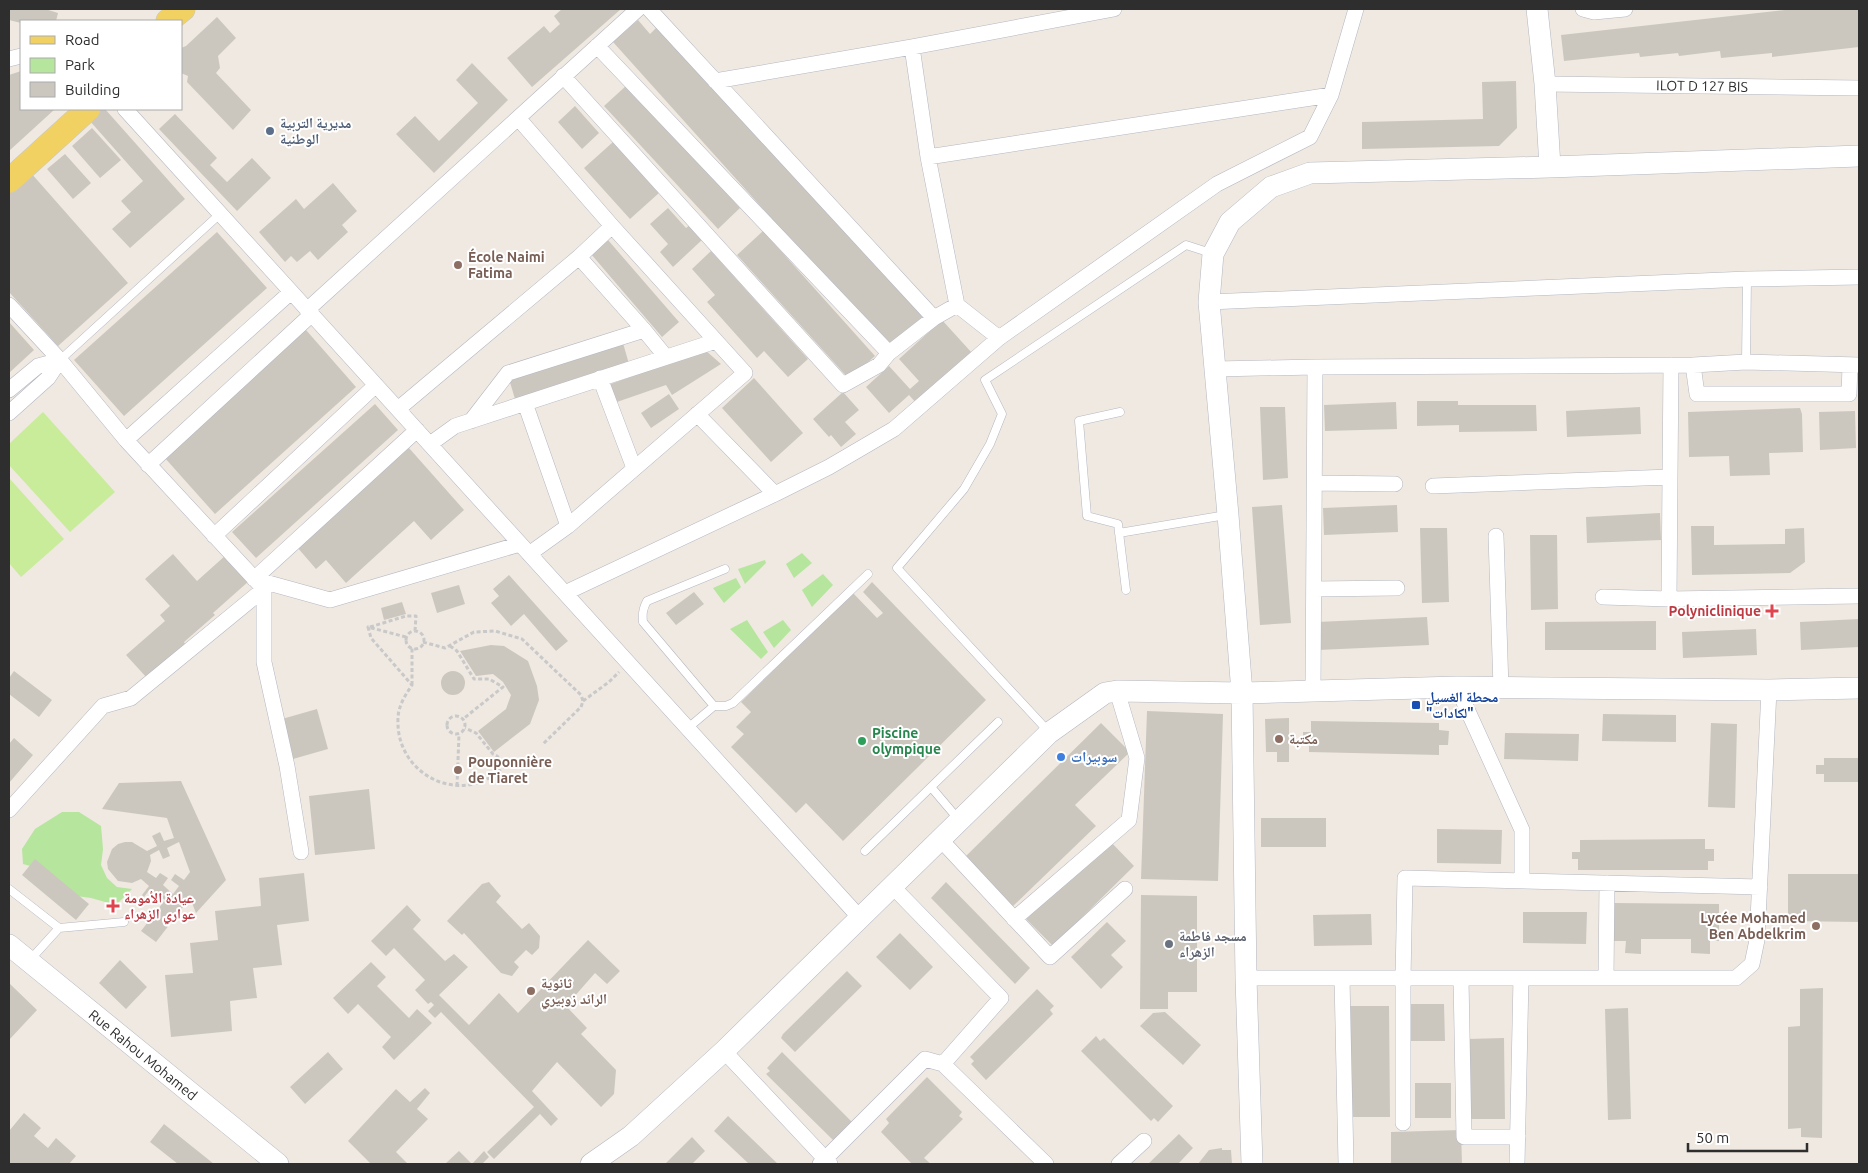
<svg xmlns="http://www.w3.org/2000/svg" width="1868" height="1173" viewBox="0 0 1868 1173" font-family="Ubuntu,'Noto Naskh Arabic',sans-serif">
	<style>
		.green { fill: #b6e59e }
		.pitch { fill: #c9ec9a }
		.building { fill: #cbc7bf; fill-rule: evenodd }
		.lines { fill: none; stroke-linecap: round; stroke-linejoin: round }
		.lane-casing { stroke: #b4b7c1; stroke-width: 9 }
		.street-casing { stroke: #b4b7c1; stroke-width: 16 }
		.secondary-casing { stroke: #b4b7c1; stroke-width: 22 }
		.primary-casing { stroke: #c9c9c9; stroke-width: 25 }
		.path { stroke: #c9c9c9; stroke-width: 3; stroke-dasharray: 4 2.5; stroke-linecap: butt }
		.lane { stroke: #fff; stroke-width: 8 }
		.street { stroke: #fff; stroke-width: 15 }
		.secondary { stroke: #fff; stroke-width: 21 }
		.primary { stroke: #f2d163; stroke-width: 24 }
		.service-dot { fill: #5c6f8a; stroke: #fff; stroke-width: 2 }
		.education-dot { fill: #8d6e63; stroke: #fff; stroke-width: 2 }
		.health-dot { fill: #e0444e; stroke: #fff; stroke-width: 2 }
		.transit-dot { fill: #1a4fb4; stroke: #fff; stroke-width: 2 }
		.leisure-dot { fill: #2e9e5b; stroke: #fff; stroke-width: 2 }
		.shop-dot { fill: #3f7fe0; stroke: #fff; stroke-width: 2 }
		.worship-dot { fill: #6b7280; stroke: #fff; stroke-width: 2 }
		.labels { text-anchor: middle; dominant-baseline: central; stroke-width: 4; stroke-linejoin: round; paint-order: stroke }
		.street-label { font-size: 14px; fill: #2e2e2e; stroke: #fff }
		.service-label { font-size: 14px; font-weight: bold; fill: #4e5e75; stroke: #fff; text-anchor: start }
		.education-label { font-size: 14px; font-weight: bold; fill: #785e54; stroke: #fff; text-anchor: start }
		.health-label { font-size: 14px; font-weight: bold; fill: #be3a42; stroke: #fff; text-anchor: end }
		.transit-label { font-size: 14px; font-weight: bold; fill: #164399; stroke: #fff; text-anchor: start }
		.leisure-label { font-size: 14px; font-weight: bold; fill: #27864d; stroke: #fff; text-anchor: start }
		.shop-label { font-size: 14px; font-weight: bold; fill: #366cbe; stroke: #fff; text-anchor: start }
		.worship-label { font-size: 14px; font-weight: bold; fill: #5b616d; stroke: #fff; text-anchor: start }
	</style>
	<rect width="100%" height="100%" fill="#efe9e1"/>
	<path class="green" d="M802,553L812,563L794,578L786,564Z
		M765,560L766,563L745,584L738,569Z
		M823,574L833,585L812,607L802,590Z
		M736,578L741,587L724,603L713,588Z
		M747,620L768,652L761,659L730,629Z
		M783,620L791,630L774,648L763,632Z
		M62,812H79L101,826L103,849L101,865L107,878L117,887L132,889L116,905L91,898L69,895L34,867L23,864L22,849L35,829Z"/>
	<path class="pitch" d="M43,412L115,492L70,532L9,465V444Z
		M9,478L64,539L21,577L9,563Z"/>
	<path class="building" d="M9,9H45L58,13L56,21H21V23L9,20Z
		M562,9H621L532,87L507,58L544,26L550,33L560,24L554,16Z
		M1794,9H1859V47L1772,57V53L1721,58L1720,51L1679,56L1678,53L1640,57L1639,53L1564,61L1561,35Z
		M217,17L236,38L218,56L220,68L216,73L251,110L233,130L187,82L188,76L181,73V48L186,46Z
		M638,20L650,34L660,24L924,317L889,349L613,42Z
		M472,63L508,100L434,173L396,134L415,116L439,141L478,103L456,80Z
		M21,71V109H55L9,151V75Z
		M1516,81L1517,128L1499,146L1362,149V122L1483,119L1482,82Z
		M627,85L740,208L718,229L604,106Z
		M575,106L599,133L582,149L558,122Z
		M102,109H105L185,199L130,248L112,229L131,212L121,201L143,181L89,120Z
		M175,114L217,158L210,165L227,182L252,158L271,178L237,211L159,129Z
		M92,128L121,160L100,178L72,146Z
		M613,142L659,193L630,219L584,168Z
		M65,154L91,183L73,199L47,169Z
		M31,173L128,283L58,346L9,292V193Z
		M333,183L357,211L342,225L348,232L318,260L310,251L297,262L291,256L285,262L259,232L296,199L304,209Z
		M668,208L686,228L690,225L703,239L673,267L660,252L668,244L650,224Z
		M763,231L875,356L849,379L737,255Z
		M217,232L267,288L124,416L74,360Z
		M608,240L679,322L662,337L591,254Z
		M711,251L808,359L788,377L764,351L757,358L707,302L715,295L692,269Z
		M942,320L972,353L917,404L909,395L889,413L866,387L889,366L910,389L919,381L899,359Z
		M9,322L34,350L9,373Z
		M306,330L356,387L215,514L164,457Z
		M623,343L629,364L515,399L509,379Z
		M705,350L721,364L672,395L666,385L614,403L608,385Z
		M754,378L803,433L771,462L722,408Z
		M843,392L859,410L845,422L856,434L841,447L831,435L829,437L813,419Z
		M669,394L679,409L651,428L641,413Z
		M1417,401H1458V405H1536L1537,431L1459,432V425L1417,426Z
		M1396,402L1397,429L1325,431L1324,405Z
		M375,404L398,430L256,558L232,532Z
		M1260,407H1285L1288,478L1263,480Z
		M1640,407L1641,434L1567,437L1566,411Z
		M1800,408L1802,414L1803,452L1769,453L1770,475L1730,476L1729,456L1689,457L1688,412Z
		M1855,411L1856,448L1820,450L1819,412Z
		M409,448L464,510L431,540L414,521L346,583L326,560L316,569L297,547Z
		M1282,505L1291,623L1260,625L1252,507Z
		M1397,505L1398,532L1324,535L1323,508Z
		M1660,513L1661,540L1587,543L1586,517Z
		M1691,526H1714V545L1785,544V529L1804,528L1805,562L1790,573L1692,575Z
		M1420,528H1447L1449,602L1422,603Z
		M1530,535H1557L1558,609L1531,610Z
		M173,554L197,581L226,555L249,581L213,613L215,615L184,642L185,644L147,678L126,655L165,621L160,615L170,606L145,579Z
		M509,575L568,641L556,651L524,614L511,626L491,603L499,596L493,589Z
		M872,582L986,700L843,841L806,803L796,813L731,747L744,734L736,727L751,712L741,702L853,593L877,618L883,613L863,592Z
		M459,585L465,604L437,613L431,593Z
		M694,592L704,604L676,625L666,613Z
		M402,602L406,614L384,620L381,608Z
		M1427,617L1429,645L1318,650L1317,622Z
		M1859,619V647L1801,650L1800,622Z
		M1656,621V650H1545V622Z
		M1756,629L1757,655L1683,658L1682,632Z
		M491,645L504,646L528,661L537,686L539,700L530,724L494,752L478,731L506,709L511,695L503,682L493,674L476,676L460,651Z
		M14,671L52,700L39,717L9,694V678Z
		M441 683a12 12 0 1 1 24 0a12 12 0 1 1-24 0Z
		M317,709L328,749L293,759L282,719Z
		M1147,711L1223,714L1218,881L1141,879Z
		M1603,714L1676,715V742L1602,741Z
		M1289,718V762H1277V752H1266L1265,719Z
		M1311,721L1439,723V730L1449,731L1448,745H1439V755L1309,752V743H1303V732H1311Z
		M1101,723L1130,752L1075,805L1096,826L1012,907L964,858Z
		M1711,723L1737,724L1735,808L1708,807Z
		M1505,733L1579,734L1578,761L1504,759Z
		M14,738L33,755L9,783V744Z
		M1824,758H1859V782H1824V774H1816V765H1824Z
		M181,781L226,880L196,913L190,898L156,942L141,931L165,900L150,889L144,897L142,895L149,886L141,879L132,883L118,881L108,869L107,862L112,849L118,844L125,842H132L147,851L157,846L152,836L160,832L164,841L174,838L167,818L102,809L119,783ZM179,842L190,872L184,880L175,874L171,880L179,886L173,894L163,885L168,878L160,873L156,878L147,872L151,861L150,855L159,850L163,859L170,856L167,848Z
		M369,789L375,849L315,855L309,796Z
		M1261,818H1326V847H1261Z
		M1437,829L1502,830L1501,864L1437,863Z
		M1108,839L1134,866L1053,946L1026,919Z
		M1705,839V849H1714V861H1708V870H1578V859H1572V852H1580V840Z
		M35,859L89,904L76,920L22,875Z
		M304,873L309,921L277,925L282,965L253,968L257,998L230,1001L232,1031L171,1037L165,975L193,973L190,943L218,940L215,911L261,906L259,878Z
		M1788,874H1859V922L1788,921Z
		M489,882L501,896L496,902L522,929L529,923L540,936L539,948L532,955L526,950L514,962L519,967L512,976L501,973L464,933L462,935L447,921L482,884Z
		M946,882L1030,968L1015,984L931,898Z
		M1141,895L1197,896V992H1168V1009H1140Z
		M1614,903L1719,904V941H1710V954L1691,953V939H1641V954L1625,953L1626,941H1614Z
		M407,905L421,920L413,929L445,961L454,954L468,967L439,995L469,1025L499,993L518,1013L588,940L620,971L607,984L595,973L566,1006L587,1028L581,1034L616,1070L614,1094L601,1107L557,1062L532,1091L558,1119L551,1126L540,1114L494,1159L487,1152L534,1107L441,1012L435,1018L428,1011L434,1005L431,1002L428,1004L415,990L425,980L394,948L386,956L371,941Z
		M1523,912H1587L1586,944L1523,943Z
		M1371,914L1372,945L1314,946L1313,915Z
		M1107,922L1126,941L1111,955L1123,967L1101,989L1071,957Z
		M900,933L933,967L910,990L876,957Z
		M120,960L147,987L126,1009L99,983Z
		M371,962L386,977L377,986L409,1018L417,1009L432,1023L394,1060L382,1047L391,1037L358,1004L348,1014L333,998Z
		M847,971L862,986L795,1052L781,1038L783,1034Z
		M9,983L37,1010L9,1040Z
		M1823,988L1822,1138L1801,1137V1128L1788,1129V1027L1800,1026V989Z
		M1037,989L1054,1006L1050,1010L1053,1014L986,1080L971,1064L974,1061L970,1057Z
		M1411,1004H1444L1445,1041H1411Z
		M1348,1006H1389L1390,1117H1349Z
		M1628,1008L1631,1119L1608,1120L1605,1009Z
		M1165,1012L1201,1045L1183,1065L1140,1026L1153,1013Z
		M1096,1036L1100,1041L1104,1038L1173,1106L1158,1122L1154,1118L1151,1121L1081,1051Z
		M1504,1038L1505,1119H1468L1467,1039Z
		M328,1052L343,1069L305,1104L290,1087Z
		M782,1052L852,1122L834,1141L766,1074L770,1071L767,1068Z
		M927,1077L962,1112L959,1116L963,1119L924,1158L931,1164H912L881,1132L889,1123L886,1119Z
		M1415,1083H1451V1118H1415Z
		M425,1088L430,1093L417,1109L428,1119L396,1152L408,1164H371L348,1141L396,1089L410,1102Z
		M24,1113L41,1128L34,1136L48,1148L56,1138L76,1156L69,1164H9V1131Z
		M728,1116L778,1164H749L714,1131Z
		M164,1124L214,1164H178L150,1142Z
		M1461,1130L1462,1164H1391V1132Z
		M1179,1134L1193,1148L1178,1164H1148Z
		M692,1137L705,1151L692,1164H665Z
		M1222,1148V1150H1231L1232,1164H1198L1209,1150Z
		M459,1151L472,1164H445Z
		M484,1151L489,1157L482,1164H472Z"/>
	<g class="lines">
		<g class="lane-casing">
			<path id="lane" d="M60,360L220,214
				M1746,362L1747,279
				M1120,412L1079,421L1087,516L1118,524L1126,590
				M1119,533L1226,515
				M725,569L647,601C643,608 642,613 643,622L714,706H726L733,703L868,574
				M688,728L714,706
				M1049,732L897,568L964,489L990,444L1002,414L985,380L1186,245L1211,253
				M931,787L959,820
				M865,851L998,722
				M9,889L59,928L124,922
				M30,960L59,928"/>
		</g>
		<g class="street-casing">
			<path id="street" d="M649,9L934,318L957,305L999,338
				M1583,9L1594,12L1625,9
				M597,46L889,353
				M912,47L928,157L957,305
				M9,59L21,56
				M563,76L843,385L879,365L889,353L934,318
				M715,81L912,47L1114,9
				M1545,84L1859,88
				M125,109L861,919
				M928,157L1331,95
				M612,226L579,257L644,330L666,357
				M1209,302L1747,279L1859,277
				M9,305L60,360L126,440L264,589V662L287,766L301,852
				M307,310L518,118
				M1693,365L1697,394H1849L1850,366
				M1216,369L1315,367L1693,365L1746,362L1859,365
				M600,378L634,468
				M9,390L38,366L60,360
				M525,403L568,526
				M398,409L579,257
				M9,413L48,378L60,360
				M697,414L775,494
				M471,421L508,373L644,330
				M126,440L291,292
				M430,444L455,426L716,341
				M148,465L312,314
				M1670,477L1671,365
				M1315,483L1395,484
				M1433,486L1670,477L1669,599L1859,596
				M214,536L376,385
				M1496,536L1501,688
				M529,554L568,526L745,373L612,226L518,118L638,9
				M254,579L330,600L520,544
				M254,579L417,430
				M1314,589L1397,588
				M565,593L775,494L829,467L894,429L999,338L1217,184L1310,137L1331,95L1356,9
				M1603,597L1669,599
				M1457,687L1522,830V881
				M1313,691L1315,367
				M9,810L103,706L131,698L264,589
				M941,840L1050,957L1125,889
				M893,887L1001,998L943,1064L1046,1164
				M1014,919L1129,820L1137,758L1117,691
				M1246,978H1736L1752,964L1757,940L1769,690
				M1342,978L1346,1164
				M1606,978L1607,883
				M1461,979L1464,1137H1518
				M724,1051L830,1164
				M1403,1123V979L1405,878L1760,887
				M820,1164L925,1059L943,1064
				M1119,1164L1144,1141
				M1517,1164L1521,978"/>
		</g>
		<g class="secondary-casing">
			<path id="secondary" d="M1537,9L1545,84L1550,167
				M9,945L278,1164
				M591,1164L631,1136L724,1051L1049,733L1105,693L1117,691L1242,693L1457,687L1769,690L1859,688
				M1252,1164L1246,978L1242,693L1228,515L1209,302L1213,254L1230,222L1271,187L1310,173L1550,167L1859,156"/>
		</g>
		<g class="primary-casing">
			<path id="primary" d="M168,21L183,9
				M9,181L88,109"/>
		</g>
		<path class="path" d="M370,627L406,616H416L415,631
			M406 640a9 9 0 1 1 18 0a9 9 0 1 1-18 0Z
			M406,637L368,627L371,638L412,685C404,697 397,708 398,723C398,765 440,796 480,782C490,779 497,772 505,766L497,756L493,754L476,733L465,728
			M423,642L445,648L474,632L495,631L522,639L581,695L583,701L581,707L542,745
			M450,646L457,651L474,679H489L503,687L463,719
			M412,685V648
			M583,701L609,682L619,672
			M447 725a9 9 0 1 1 18 0a9 9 0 1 1-18 0Z
			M457,786L459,734"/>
		<use href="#lane" class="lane"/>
		<use href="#street" class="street"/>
		<use href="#secondary" class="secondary"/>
		<use href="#primary" class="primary"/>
	</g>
	<circle class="service-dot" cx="270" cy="131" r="5"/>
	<g class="education-dot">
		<circle cx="458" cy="265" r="5"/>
		<circle cx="1279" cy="739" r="5"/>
		<circle cx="458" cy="770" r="5"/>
		<circle cx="1816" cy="926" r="5"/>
		<circle cx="531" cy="991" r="5"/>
	</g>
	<g class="health-dot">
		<path d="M1769.5 603.5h5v5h5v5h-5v5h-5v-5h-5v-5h5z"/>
		<path d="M110.5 898.5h5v5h5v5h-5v5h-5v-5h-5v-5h5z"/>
	</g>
	<rect class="transit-dot" x="1411" y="700" width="10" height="10" rx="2.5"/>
	<circle class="leisure-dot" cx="862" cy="741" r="5"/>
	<circle class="shop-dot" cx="1061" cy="757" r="5"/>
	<circle class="worship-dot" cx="1169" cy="944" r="5"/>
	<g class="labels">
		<g class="street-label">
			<text transform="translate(1702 86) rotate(1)">ILOT D 127 BIS</text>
			<text transform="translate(143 1055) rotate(39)">Rue Rahou Mohamed</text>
		</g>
		<g class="service-label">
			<text x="280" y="123">مديرية التربية<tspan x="280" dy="16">الوطنية</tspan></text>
		</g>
		<g class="education-label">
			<text x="468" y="257">École Naimi<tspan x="468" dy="16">Fatima</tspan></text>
			<text x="1289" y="739">مكتبة</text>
			<text x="468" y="762">Pouponnière<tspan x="468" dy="16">de Tiaret</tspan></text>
			<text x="1806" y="918" text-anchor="end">Lycée Mohamed<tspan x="1806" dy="16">Ben Abdelkrim</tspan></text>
			<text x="541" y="983">ثانوية<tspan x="541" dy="16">الرائد زوبيري</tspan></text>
		</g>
		<g class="health-label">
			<text x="1761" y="611">Polyniclinique</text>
			<text x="124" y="898" text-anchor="start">عيادة الأمومة<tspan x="124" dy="16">عواري الزهراء</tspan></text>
		</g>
		<g class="transit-label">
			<text x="1426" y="697">محطة الغسيل<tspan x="1426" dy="16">"لكادات"</tspan></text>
		</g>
		<g class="leisure-label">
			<text x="872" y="733">Piscine<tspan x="872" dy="16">olympique</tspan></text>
		</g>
		<g class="shop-label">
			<text x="1071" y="757">سوبيرات</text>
		</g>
		<g class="worship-label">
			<text x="1179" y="936">مسجد فاطمة<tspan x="1179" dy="16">الزهراء</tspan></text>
		</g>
	</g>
	<rect width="1868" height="1173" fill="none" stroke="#2e2e2e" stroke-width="20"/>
	<rect x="20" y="20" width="162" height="90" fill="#ffffff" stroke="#ababab"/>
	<rect x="30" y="36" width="25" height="8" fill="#f2d163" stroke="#ababab"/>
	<text x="65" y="45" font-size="15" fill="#2e2e2e">Road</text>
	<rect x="30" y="58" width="25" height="15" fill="#b6e59e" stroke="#ababab"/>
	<text x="65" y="70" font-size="15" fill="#2e2e2e">Park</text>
	<rect x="30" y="82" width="25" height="15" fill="#cbc7bf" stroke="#ababab"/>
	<text x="65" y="95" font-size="15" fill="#2e2e2e">Building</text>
	<path d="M1688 1143v8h119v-8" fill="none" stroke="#2e2e2e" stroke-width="2.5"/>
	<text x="1696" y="1143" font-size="15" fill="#2e2e2e" stroke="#ffffff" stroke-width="4" paint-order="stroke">50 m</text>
</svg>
